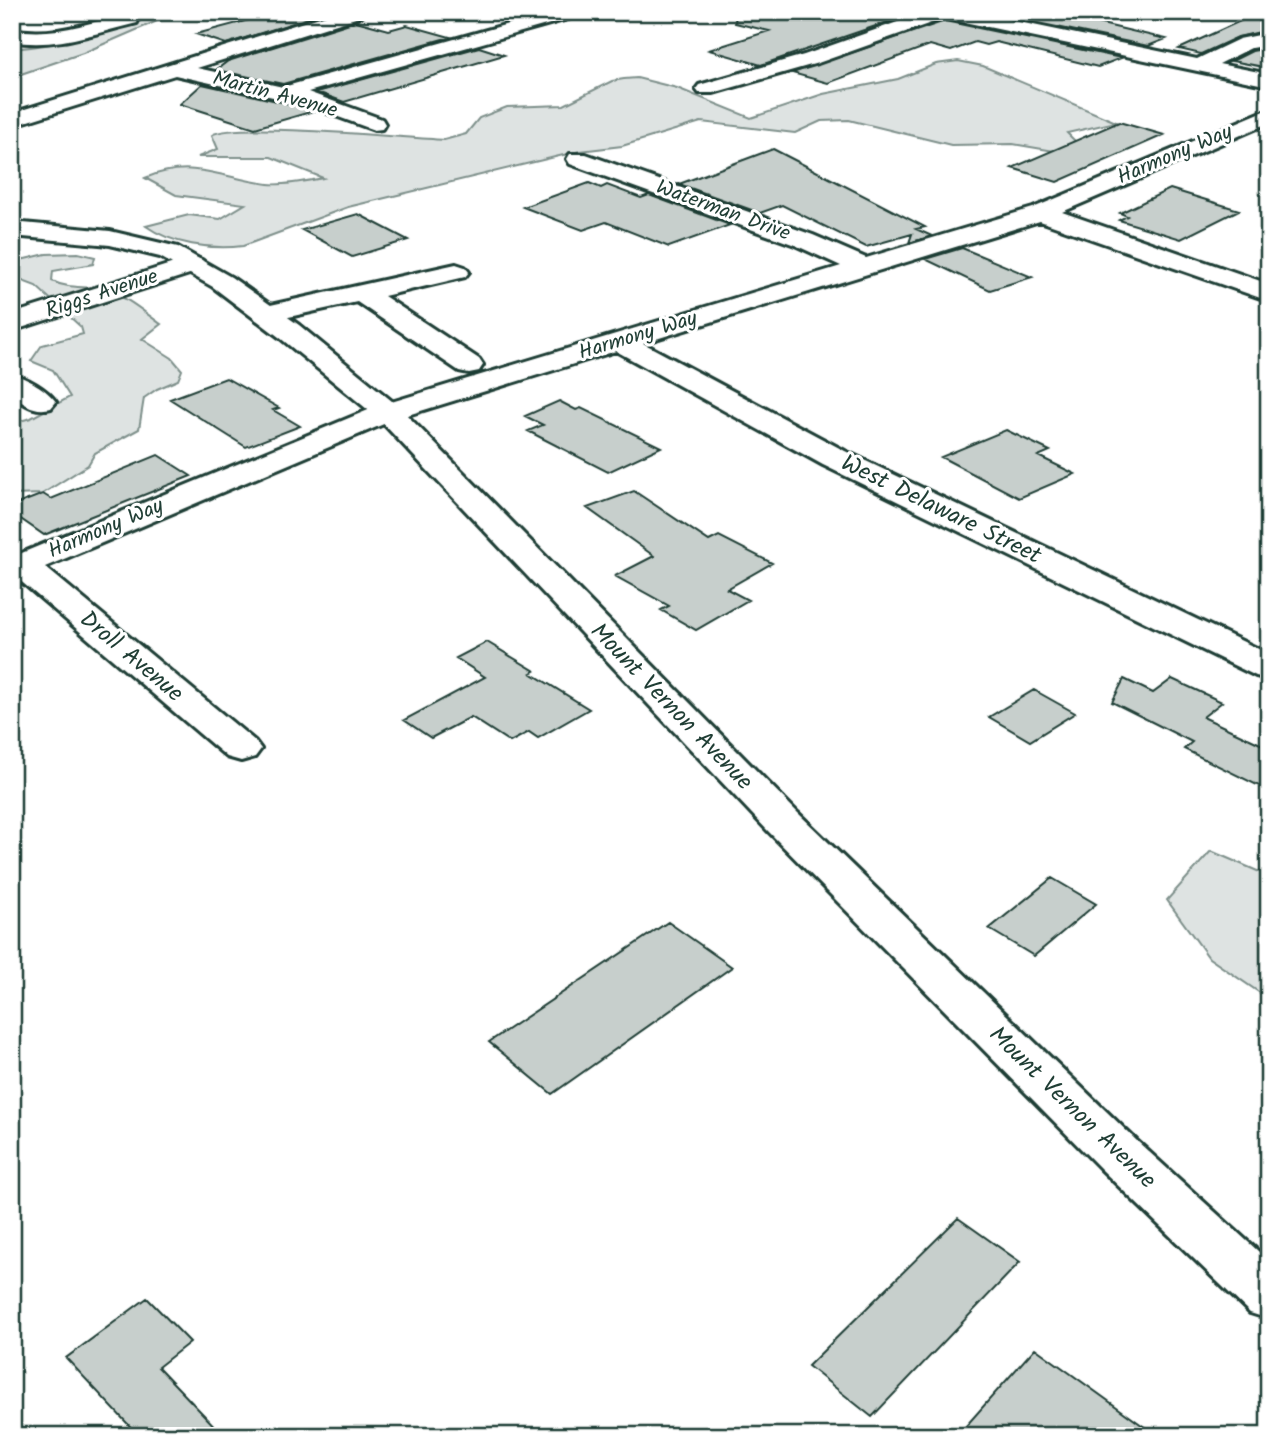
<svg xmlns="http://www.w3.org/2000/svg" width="1281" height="1448" viewBox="0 0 1281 1448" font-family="Kalam,sans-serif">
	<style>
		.green { fill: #dee3e2; stroke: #7e908b; stroke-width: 2 }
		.building { fill: #c7cfcc; stroke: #1f3d34; stroke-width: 2 }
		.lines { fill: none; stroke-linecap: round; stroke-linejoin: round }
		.minor-casing { stroke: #1f3d34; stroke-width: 6 }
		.major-casing { stroke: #1f3d34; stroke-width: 6 }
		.minor { fill: #fff; fill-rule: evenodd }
		.major { fill: #fff; fill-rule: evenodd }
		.labels { text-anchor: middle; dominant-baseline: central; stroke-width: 6; stroke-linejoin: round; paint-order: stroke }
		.far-street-label { font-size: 21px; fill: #1f3d34; stroke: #fff }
		.street-label { font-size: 24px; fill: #1f3d34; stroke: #fff }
	</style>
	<rect width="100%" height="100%" fill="#fff"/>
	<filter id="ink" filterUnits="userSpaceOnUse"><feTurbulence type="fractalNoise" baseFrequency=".0143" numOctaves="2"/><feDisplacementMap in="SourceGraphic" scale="14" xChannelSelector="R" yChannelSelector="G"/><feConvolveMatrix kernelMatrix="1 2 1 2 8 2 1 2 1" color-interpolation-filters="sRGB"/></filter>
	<g filter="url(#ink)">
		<!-- green -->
		<path class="green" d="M154,12h24l-95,41 -71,24v-28c48,-4 98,-18 142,-37z
			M958,61l25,5 133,56 -49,11 11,11 -24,7 -41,-7 -62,1 -102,-25 -28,1 -26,12 -94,-11 -79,24 -42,5 -232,56 -105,39c-32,4 -72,-2 -97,-20l43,-11 31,4 25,-15 -69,-9 -31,-17c47,-20 76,0 123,6 16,2 39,-3 55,-6l-52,-21h-73l20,-8 -6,-14c20,-14 195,3 232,5l22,-6 13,-16 28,-11 57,-2 48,-24 12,-2 13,-1 40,10 74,30 72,-24 75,-15 38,-15z
			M78,253l17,4 -2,7 -40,7 -1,10c18,9 36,4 55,10 19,5 38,22 54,33l-19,15 30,19 10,12 -4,10 -21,9 -13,9 -5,31 -44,24 -7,12 -46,29 -30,1v-72l19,-5 39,-21 -17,-27 -22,-9 11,-16 41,-11 -2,-7 -45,-41 -24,-9v-15l34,-8z
			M1211,851l58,25v123l-60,-41 -42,-58z"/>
		<!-- building -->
		<path class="building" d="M279,12h18l15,5 -86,27 -30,-10z
			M736,12h181l-156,53 -52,-15 60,-19 -34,-8z
			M985,12h65l116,27 -18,7z
			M1260,12h9v18l-31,7 -37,17 -22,-5z
			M356,21l33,9 18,-5 43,12 -167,47 -67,-14 12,-9z
			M945,21l176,37 -23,9 -102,-25 -10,3 -11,-3 -24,9 -21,-6 -102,38 -36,-10z
			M479,47l25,8 -160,47 -27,-10z
			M1269,48v20l-37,-7 20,-10z
			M202,84l97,22 15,5 -59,17 -75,-24z
			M1119,122l45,13 -107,47 -45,-14z
			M773,149l152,78 -9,2 16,7 -23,7 3,-9 -46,13 -84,-42 -22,8 -81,-29z
			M589,183l12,5 6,-3 34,13 8,-3 81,30 -61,22 -63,-25 -23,8 -60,-23z
			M1170,189l69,21 -58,29 -62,-19 8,-4 -7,-3z
			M358,214l50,26 -56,17 -50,-27z
			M962,248l70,29 -42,13 -65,-31z
			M226,378l53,30 -6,2 27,16 -54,21 -76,-48z
			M559,401l17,9 5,-2 80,39 -53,25 -80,-41 15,-6 -18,-9z
			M1006,430l44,21 -12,5 37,18 -56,24 -78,-41z
			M158,455l33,21 -147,59 -32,-22v-7l31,-12 8,5z
			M634,491l75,50 10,-5 53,27 -45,26 21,11 -52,30 -35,-20 8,-4 -54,-30 39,-20 -67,-48z
			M487,642l48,29 -4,2 58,36 -51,29 -9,-6 -19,10 -39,-25 -40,21 -27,-18 81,-43 -29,-19z
			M1124,679l29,14 19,-14 50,23 -19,15 66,31v43l-85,-42 8,-7 -80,-40z
			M1034,690l41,23 -45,28 -41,-24z
			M1052,878l44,26 -62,52 -45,-27z
			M668,922l64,45 -180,127 -63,-52z
			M958,1218l62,44 -148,155 -64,-51z
			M147,1298l43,44 -32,25 66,69h-85l-73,-78z
			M1035,1348l122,88h-200z"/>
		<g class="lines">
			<defs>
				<path id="minor" d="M123,12h18l-4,11c-42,10 -82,26 -125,18v-12c38,8 73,-5 110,-14z
					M336,12h29l-3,4 -165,52 86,19 268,-75h30l-3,4 -270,76 74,27 3,5 -3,5 -8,1 -74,-27 -125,-28 -163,51v-13z
					M926,12h45l226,47 42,-20 30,-6v12l-18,3 -32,16 50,10v12l-324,-68 -127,45 -105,30h-14l-3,-4 3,-4 105,-30z
					M1269,109v14l-207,89 207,72v17l-229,-80 -397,122 202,108 424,203v25l-13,-3 -433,-211 -207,-114 -218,67 -353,149 210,174 6,8 -6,8 -14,4 -14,-4 -210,-179 -5,1v-22l366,-151 463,-140 -46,-21 -225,-81 -3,-5 3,-5h16l227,81 53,23 167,-50z
					M193,257l9,3 4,5 -4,5 -190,61v-17z
					M456,264l9,3 4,5 -4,5 -81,19 95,63 4,6 -4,6 -10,2 -10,-2 -102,-69 -91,20 -9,-2 -4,-6 4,-6 9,-2z
					M12,374c15,4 35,15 44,28l-5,6c-16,4 -25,-3 -39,-12z"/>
				<path id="major" d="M12,222l98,9 68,16 53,30 68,48 99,81 400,407 339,328 132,120v58l-19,-6 -149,-144 -333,-338 -390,-413 -99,-81 -66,-50 -53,-30 -50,-12 -98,-9z"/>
			</defs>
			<!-- minor casing -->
			<use href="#minor" class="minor-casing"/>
			<!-- major casing -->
			<use href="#major" class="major-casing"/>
			<!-- minor -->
			<use href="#minor" class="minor"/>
			<!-- major -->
			<use href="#major" class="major"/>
		</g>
	</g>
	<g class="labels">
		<!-- far-street labels -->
		<g class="far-street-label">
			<text transform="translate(275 95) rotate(15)">Martin Avenue</text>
			<text transform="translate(1175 155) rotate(-23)">Harmony Way</text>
			<text transform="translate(723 211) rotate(20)">Waterman Drive</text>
			<text transform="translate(102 294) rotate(-18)">Riggs Avenue</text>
			<text transform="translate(638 336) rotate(-17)">Harmony Way</text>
			<text transform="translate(106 529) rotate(-23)">Harmony Way</text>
		</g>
		<!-- street labels -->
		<g class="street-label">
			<text transform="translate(941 510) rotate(26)">West Delaware Street</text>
			<text transform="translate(131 657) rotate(40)">Droll Avenue</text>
			<text transform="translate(671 707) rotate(46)">Mount Vernon Avenue</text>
			<text transform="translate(1072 1108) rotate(44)">Mount Vernon Avenue</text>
		</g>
	</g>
	<!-- margin -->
	<rect width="1281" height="1448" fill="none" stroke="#fff" stroke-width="42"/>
	<rect x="21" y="21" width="1239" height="1406" fill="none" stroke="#1f3d34" stroke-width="2.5" filter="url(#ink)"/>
</svg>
